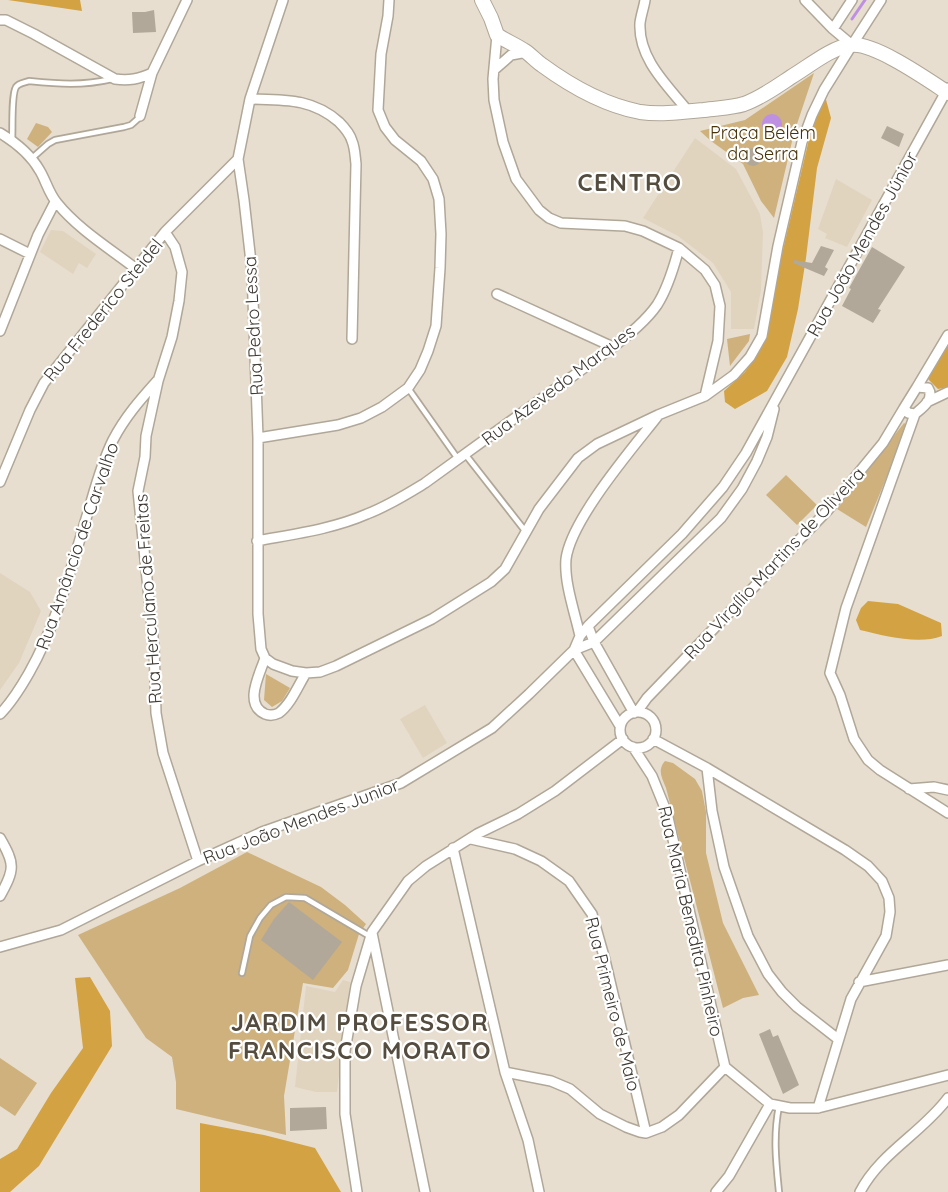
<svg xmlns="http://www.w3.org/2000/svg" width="948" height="1192" viewBox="0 0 948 1192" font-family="Quicksand,sans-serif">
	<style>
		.built { fill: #e1d4be }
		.green { fill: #ceb17d }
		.forest { fill: #d3a243 }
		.water { fill: #be90e2 }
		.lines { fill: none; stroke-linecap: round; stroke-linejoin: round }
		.stream { stroke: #be90e2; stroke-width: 3 }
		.building { fill: #b1a89a }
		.lane-casing { stroke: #b0a798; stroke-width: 8 }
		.street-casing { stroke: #b0a798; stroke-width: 12 }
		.secondary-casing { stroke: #b0a798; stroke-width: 16 }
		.lane { stroke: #fff; stroke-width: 4.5 }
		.street { stroke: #fff; stroke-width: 9 }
		.secondary { stroke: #fff; stroke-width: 14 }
		.labels { text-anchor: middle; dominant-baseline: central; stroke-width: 4.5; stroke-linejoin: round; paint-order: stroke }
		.park-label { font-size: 18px; fill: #473309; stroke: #fff }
		.street-label { font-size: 18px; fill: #3d3933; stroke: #fff }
		.district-label { font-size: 24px; font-weight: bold; letter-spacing: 1.5px; fill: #544c3f; stroke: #fff }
	</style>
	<rect width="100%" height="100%" fill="#e7decf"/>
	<!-- built -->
	<path class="built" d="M695,138l41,31 24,45 3,18 -2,58 -7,39h-23v-37l-18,-29 -35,-27 -35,-18z
		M836,179l36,21 -25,47 -22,-9 2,-4 -9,-5z
		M51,230l12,1 33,23 -9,14 -8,-5 -6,11 -33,-22z
		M0,573l30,19 11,19 -22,52 -19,27z
		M425,705l22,38 -24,15 -23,-39z
		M343,980l7,2 -13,110h-21l-21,-5 11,-101 29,6z"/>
	<!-- green -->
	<path class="green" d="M814,73l-20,60 -20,85 -13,-17 -18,-37 -32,-23 -11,-10 45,-11z
		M36,123l12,4 4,5 -14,15 -11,-8z
		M750,334l-1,7 -19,25 -3,-27z
		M904,423l3,2v3l-41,99 -29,-18z
		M786,475l31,30 -20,20 -31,-30z
		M266,674l24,14 -8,13 -10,6 -8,-7z
		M665,761l8,2 22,16 7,12 4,21v41l17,70 36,72 -16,3 -20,10 -57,-220c-4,-10 -9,-18 -1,-27z
		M247,852l74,35 24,18 21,19 -7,10 -11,36 -15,18 -30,-5 -19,113 2,39 -110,-26v-27l-4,-25 -26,-19 -68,-103 102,-47z
		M0,1058l37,25 -22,33 -15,-10z"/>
	<!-- forest -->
	<path class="forest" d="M8,0h72l2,11z
		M825,96l6,22 -14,50 -11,90 -8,51 -11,48 -20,34 -32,18 -10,-7 -1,-11 21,-19 14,-20 51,-217z
		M948,343v44l-10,2 -11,-11z
		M868,601l30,3 43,19 1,13c-23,9 -57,0 -82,-6l-4,-10 5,-12z
		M90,977l20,34 2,35 -73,120 -29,26h-10v-33l17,-10 34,-56 32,-45 -8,-70z
		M200,1123l64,12 51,13 26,44h-141z"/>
	<!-- water -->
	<path class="water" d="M762 124a10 10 0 1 1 20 0a10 10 0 1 1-20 0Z"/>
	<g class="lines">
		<!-- stream -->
		<path class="stream" d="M852,19l13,-19"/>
	</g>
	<!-- building -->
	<path class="building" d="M154,10l2,22 -23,1 -1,-21h13z
		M887,126l17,8 -5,13 -18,-9z
		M744 157a9 9 0 1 1 18 0a9 9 0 1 1-18 0Z
		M821,246l13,4 -9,17 3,2 -4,7 -31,-13 1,-3 18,3z
		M872,247l33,20 -27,42 3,1 -8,13 -31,-17 9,-17 -2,-1z
		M289,902l53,40 -29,38 -52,-40 13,-21z
		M770,1029l3,8 5,-2 21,50 -16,9 -24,-60z
		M326,1107l1,22 -37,2v-23z"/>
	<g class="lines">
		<defs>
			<path id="lane" d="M12,140c1,-10 -1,-45 4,-53 3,-4 8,-4 13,-6 30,3 53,5 83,-2
				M31,159l17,-15 7,-4 69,-13 7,-2 9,-8
				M408,388l50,71
				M465,454l61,78
				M242,973l8,-37 10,-18 11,-13 15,-8 19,1 66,39
				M779,1192c-3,-30 -6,-56 0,-86"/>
			<path id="street" d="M283,0l-33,99 -12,60 6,41 8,71 6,167v176l3,35 4,9 8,6 19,7 14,2 14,-1 16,-6 96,-47 59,-37 14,-13 34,-60 39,-51 19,-14 61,-29 47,-19 29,-21 16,-18 12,-21 16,-90 24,-104 10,-27 12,-25 28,-45 29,-45
				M645,0c-1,7 -4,15 -5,23 -2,36 28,63 48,88
				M805,0l28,29 19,16
				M0,20h6l28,14 81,45c14,2 24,0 37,-6
				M833,29l19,-29
				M497,35l-4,44 1,21 9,42 13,37 23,31 10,8 12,5 64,3 18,5 36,17 26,22 10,15 5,21 -2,35 -13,55
				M494,70l17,-15 16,-3
				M250,99c34,1 62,-1 89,23 5,5 11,12 13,19 3,7 3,15 4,23l-4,175
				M140,116l12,-43 35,-73
				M0,133c15,9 31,22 40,38 6,10 9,23 17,32 21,26 52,45 78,65
				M165,232l10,15 7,25 -3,29 -7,36 -14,44 -12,55 -1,21 -7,34 16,156 2,66 7,40 35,108
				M0,239l30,15
				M497,294l116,53
				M0,331l38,-96 17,-33
				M917,387l11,1c7,11 -5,19 -13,26l-7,-1 -4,-5z
				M917,387l31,-52
				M927,402l21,-10
				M915,414l-69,194 -16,65 10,22 14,44 14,21 12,10 68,43
				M258,438l80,-13 23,-7 21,-11 26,-19 12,-18 8,-19 8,-25 4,-58 1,-34 -2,-35 -6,-20 -12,-18 -26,-21 -10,-13 -7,-17 3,-56 7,-38 1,-16
				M0,482l30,-72 14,-27 121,-151 73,-73
				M257,541c37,-7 76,-12 110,-27 21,-8 40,-20 58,-31l188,-136c15,-12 33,-26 44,-42 11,-17 17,-38 22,-57
				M588,626l6,16 40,71
				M580,636c-5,-23 -16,-53 -14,-77 5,-39 65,-109 91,-142
				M574,650l20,-8 127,-124 21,-29 15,-28 10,-24 7,-28
				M574,650l46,76
				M265,658c-5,16 -22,46 0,56 5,2 10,1 14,-1 12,-9 19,-27 27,-40
				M637,712l10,-14 181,-188 55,-67 21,-35
				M620 730a18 18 0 1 1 36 0a18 18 0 1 1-36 0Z
				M0,714c12,-12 21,-27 29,-41 29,-51 43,-109 60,-164 7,-24 13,-47 24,-69 12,-23 27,-40 44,-59
				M653,739l54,29 138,82 23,16 14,15 7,17 1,14 -4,24 -35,63 -33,109
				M633,747l19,29 15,37 58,254
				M707,768l5,43 12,56 24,69 20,38 14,18 15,15 41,32
				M909,789l25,-2 14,3
				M0,838c15,26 15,31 0,58
				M471,839l44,10 26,12 28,20 23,33 13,46 41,173
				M453,848l52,224 23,68 11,52
				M372,933l53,259
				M0,947l61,-17 137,-69 64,-29 139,-49 91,-55 37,-34 45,-44 6,-14 8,-10 94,-92 41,-47 23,-34 31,-56 171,-309
				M859,982l89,-17
				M725,1067l45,37 20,4h28l130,-33
				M505,1072l46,9 19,8 30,25 26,13 14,5 6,1 16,-6 17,-12 46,-48
				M357,1192l-12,-78v-63l11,-65 16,-54 36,-51 18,-15 51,-32 41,-20 37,-23 68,-52
				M716,1192l13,-16 41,-72
				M860,1192c20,-39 62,-59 88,-94"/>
			<path id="secondary" d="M482,0l9,18 6,17c9,6 19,10 28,16 6,4 11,10 17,14 30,22 62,40 98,47 21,3 43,0 64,-2 13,-2 27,-2 40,-6 17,-6 32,-17 47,-27 17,-10 41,-30 60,-32 23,-3 77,35 97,48"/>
		</defs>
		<!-- lane casing -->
		<use href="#lane" class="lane-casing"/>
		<!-- street casing -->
		<use href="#street" class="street-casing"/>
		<!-- secondary casing -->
		<use href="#secondary" class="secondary-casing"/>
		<!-- lane -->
		<use href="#lane" class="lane"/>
		<!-- street -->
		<use href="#street" class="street"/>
		<!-- secondary -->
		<use href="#secondary" class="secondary"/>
	</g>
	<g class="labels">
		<!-- park labels -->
		<g class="park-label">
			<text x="763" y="132">Praça Belém<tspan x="763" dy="21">da Serra</tspan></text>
		</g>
		<!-- street labels -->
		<g class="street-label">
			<text transform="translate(862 244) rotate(-61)">Rua João Mendes Júnior</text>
			<text transform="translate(103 310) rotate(-51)">Rua Frederico Steidel</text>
			<text transform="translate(253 326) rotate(-93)">Rua Pedro Lessa</text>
			<text transform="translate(558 385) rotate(-37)">Rua Azevedo Marques</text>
			<text transform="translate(77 546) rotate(-71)">Rua Amâncio de Carvalho</text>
			<text transform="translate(774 563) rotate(-47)">Rua Virgílio Martins de Oliveira</text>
			<text transform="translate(148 599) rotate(-94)">Rua Herculano de Freitas</text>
			<text transform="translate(301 821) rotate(-21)">Rua João Mendes Junior</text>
			<text transform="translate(691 921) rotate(77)">Rua Maria Benedita Pinheiro</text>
			<text transform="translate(613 1004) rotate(76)">Rua Primeiro de Maio</text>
		</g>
		<!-- district labels -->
		<g class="district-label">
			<text x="630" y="182">CENTRO</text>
			<text x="360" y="1022">JARDIM PROFESSOR<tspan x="360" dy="28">FRANCISCO MORATO</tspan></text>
		</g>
	</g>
</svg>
